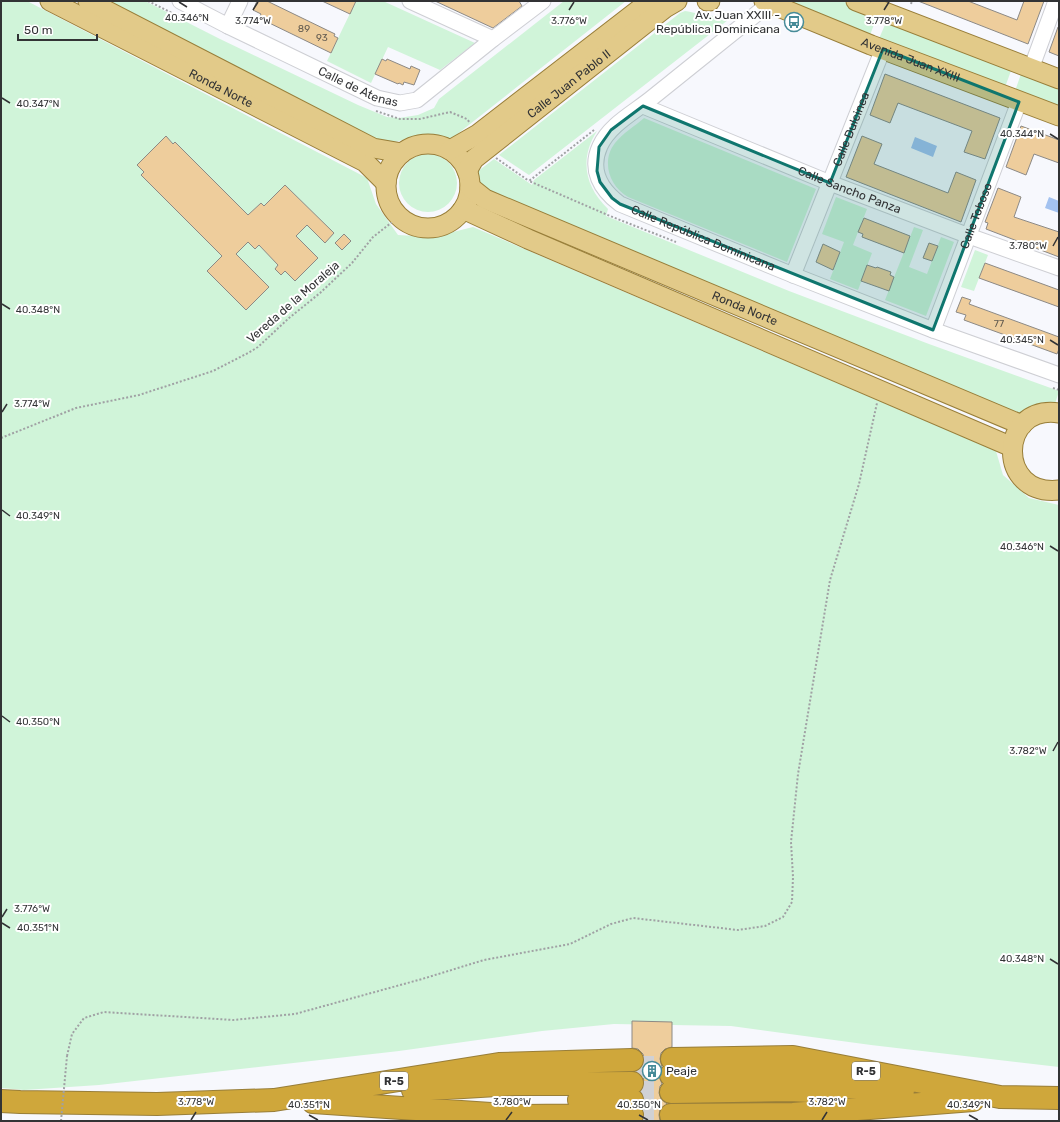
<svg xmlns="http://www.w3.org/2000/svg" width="1060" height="1122" viewBox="0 0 1060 1122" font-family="Rubik,sans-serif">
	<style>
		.green { fill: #d0f4d9 }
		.water { fill: #a3c2f0 }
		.building { fill: #eecd9c; stroke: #8c8985 }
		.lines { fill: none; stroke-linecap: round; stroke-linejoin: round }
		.highway-tunnel { stroke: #d0d1d5; stroke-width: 22; stroke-dasharray: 22 11; stroke-linecap: butt }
		.minor-casing { stroke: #cecfd4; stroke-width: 17 }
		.major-casing { stroke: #987e39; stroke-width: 21 }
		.highway-casing { stroke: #987e39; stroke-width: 24 }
		.path { stroke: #a0a1a4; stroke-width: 2; stroke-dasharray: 2 2; stroke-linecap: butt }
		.minor { stroke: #fff; stroke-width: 15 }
		.major { stroke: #e2ca89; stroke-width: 19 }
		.highway { stroke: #cfa73b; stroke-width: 22 }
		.path-bridge { stroke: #a0a1a4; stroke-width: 2; stroke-dasharray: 2 2; stroke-linecap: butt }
		.marked { fill: #0f766e; fill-opacity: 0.2; stroke: #0f766e; stroke-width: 3; stroke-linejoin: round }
		.ticks { fill: none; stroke: #323335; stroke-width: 1.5 }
		.labels { text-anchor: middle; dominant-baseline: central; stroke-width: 4; stroke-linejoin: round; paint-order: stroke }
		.number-label { font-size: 10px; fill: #615a4f }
		.shield { fill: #fff; stroke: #707072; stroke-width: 1 }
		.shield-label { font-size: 11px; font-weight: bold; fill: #323335 }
		.poi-label { font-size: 12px; fill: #323335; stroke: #fff; text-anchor: end }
		.street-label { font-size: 12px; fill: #323335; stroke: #fff }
		.ticks-label { font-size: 10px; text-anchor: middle; fill: #323335; stroke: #fff; stroke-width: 4; stroke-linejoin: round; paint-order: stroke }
	</style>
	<rect width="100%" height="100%" fill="#f7f8fd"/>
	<!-- green -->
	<path class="green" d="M1,1h26l340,177 9,26 22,31 35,2 40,-10 523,224 7,24 26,23 30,7v562l-188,-22 -140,-19 -117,-2 -72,7 -143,20 -300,34 -75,5 -23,-2z
		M106,1h39l75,38 138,66 29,12 12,1 19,-3 16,-7 5,-9 125,-98h62l-175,138 -19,-5h-8l-29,8 -16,-1z
		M356,1h27l92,42 -35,27 -52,-23 -17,36 -44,-22z
		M779,1h63l35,15 -8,22z
		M685,11c9,1 17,5 26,5 8,0 19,-5 26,-3l-208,162 -30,-20 181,-142z
		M887,20l125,48 -8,22 -126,-49z
		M1022,71l37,14v26l-45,-17z
		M644,118l172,71 -29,73 -159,-65c-19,-11 -27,-36 -13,-54 8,-10 20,-17 29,-25z
		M597,131c-18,28 -12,56 11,78l-2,7 183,75 140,53 130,47 -4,13c-15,0 -27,8 -41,11l-529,-224 -7,-8 -1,-11 17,-13 38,26 2,-5z
		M399 183a29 29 0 1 1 58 0a29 29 0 1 1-58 0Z
		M836,197l31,12 -14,36 19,8 -14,37 -28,-11 14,-37 -22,-8z
		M914,227l9,3 -14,37 18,7 14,-37 13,5 -28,74 -41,-16z
		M975,250l13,5 -14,36 -13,-4z"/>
	<!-- water -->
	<path class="water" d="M915,137l22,9 -4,11 -22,-9z
		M1049,197l10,4v12l-14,-5z"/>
	<!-- building -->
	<path class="building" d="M257,1h10l68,33 -1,2 4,2 -7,15 -72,-35 2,-4 -8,-4z
		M322,1h34l-6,13z
		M435,1h84l3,5 -29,22z
		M918,1h50l49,19 7,-19h20l-16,43z
		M1058,27h1v29l-10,-4z
		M382,59l4,2 1,-2 23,10 1,-3 9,4 -6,15 -10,-3 -1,3 -4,-2 -1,1 -23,-10z
		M885,74l115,44 -15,41 -21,-7 8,-21 -74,-28 -8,20 -20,-8z
		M1021,126l38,14v23l-25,-9 -8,21 -20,-8z
		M166,136l7,8 2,-2 73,73 13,-12 3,3 21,-21 49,48 -9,10 -18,-18 -11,11 22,22 -23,23 -10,-10 -4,4 -6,-6 3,-4 -19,-20 -4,4 -7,-7 -12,12 33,33 -23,23 -39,-39 15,-15 -81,-81 3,-3 -7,-7z
		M862,136l20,8 -8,20 74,29 8,-21 20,8 -15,42 -115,-45z
		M998,188l23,9 -7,20 45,15v25l-73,-28 2,-6 -3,-1z
		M864,218l46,18 -6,17 -42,-16 1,-3 -5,-2z
		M344,234l7,7 -9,9 -7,-7z
		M929,243l9,3 -6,15 -9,-3z
		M823,244l17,8 -7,18 -17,-8z
		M985,263l74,27v17l-80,-29z
		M867,265l9,3 1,-1 14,5 -1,3 4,2 -5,14 -28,-10z
		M962,297l9,3 -2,4 90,33v12l-2,5 -93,-34 2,-5 -10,-3z
		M632,1021l40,1v25l-7,2 -4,4 -1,6 2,8 -2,2 -1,7 3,8 -2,2 -1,7 2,6 6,5 -7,5 -1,6 1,6h-17l1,-7 -2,-7 2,-7 -1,-6 -2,-2 2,-3 1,-6 -1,-7 -7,-5 7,-5 1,-7 -1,-5 -5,-5 -6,-1z"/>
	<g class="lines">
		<!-- highway-tunnel -->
		<path class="highway-tunnel" d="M632,1067h40
			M632,1092h39
			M632,1115h39"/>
		<defs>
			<g id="minor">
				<path id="s1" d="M180,1l48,25 149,72 23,5 17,-3 76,-61 50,-38"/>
				<path d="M410,1l83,38"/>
				<path id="s2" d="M770,3c-39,31 -78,63 -117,94 -18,15 -43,27 -53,49 -11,24 1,44 20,58l173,71 140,55 126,45"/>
				<path d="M228,26l12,-25"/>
				<path d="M1031,69l25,-68"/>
				<path id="s3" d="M643,106l187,77 139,53 90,32"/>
				<path id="s4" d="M793,275l90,-226"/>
				<path id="s5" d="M933,330l86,-228"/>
			</g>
			<g id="major">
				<path id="s6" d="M50,1l315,161 21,21"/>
				<path d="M88,1l285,147 29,5"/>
				<path d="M707,1h3"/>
				<path id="s7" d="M764,1l107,44 188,71"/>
				<path d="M856,1l203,78"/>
				<circle cx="428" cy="186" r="42"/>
				<path d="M450,150l28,-16 172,-133"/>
				<path id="s8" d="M467,171l7,-12 191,-151 12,-7"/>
				<path id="s9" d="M470,187l15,12 537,226"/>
				<path d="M463,209l65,30 484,208"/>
				<path d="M1059,413c-61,-9 -63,84 0,77"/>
			</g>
			<path id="highway" d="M672,1059l121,-2 207,40 59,1
				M671,1075l114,-2 59,7
				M828,1085l75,5
				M413,1090l101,-6 118,-1
				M671,1092l118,-2 44,2
				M579,1100h53
				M1,1101l19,1 137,2 117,-4 225,-36 133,-4
				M313,1102l206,14 113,-1
				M671,1115l122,-1 180,-14"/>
		</defs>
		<!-- minor casing -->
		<use href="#minor" class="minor-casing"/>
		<!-- major casing -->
		<use href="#major" class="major-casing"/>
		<!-- highway casing -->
		<use href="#highway" class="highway-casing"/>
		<!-- path -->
		<path class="path" d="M148,1l36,18
			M911,4l1,-3
			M376,111l24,8h20l30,-7 17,7 3,4
			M594,130l-65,51 81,35 66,26
			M496,158l33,23
			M1053,388l6,2
			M1,438l75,-30 63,-13 74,-24 35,-18 10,-6 31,-29 31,-25 32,-30 21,-26 27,-21
			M67,1056l5,-22 12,-16 20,-6 129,8 62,-6 127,-35 62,-19 86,-16 41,-20 22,-6 105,12 27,-4 18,-9 9,-15 1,-25 -2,-35 7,-68 32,-194 29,-96 18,-81"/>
		<!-- minor -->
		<use href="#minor" class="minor"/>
		<!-- major -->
		<use href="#major" class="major"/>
		<!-- highway -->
		<use href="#highway" class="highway"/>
		<!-- path-bridge -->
		<path class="path-bridge" d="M61,1121l6,-65"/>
	</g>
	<!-- marked area -->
	<path class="marked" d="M883,49l136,53 -86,228 -313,-126 -8,-6 -12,-16 -3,-11 2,-24 12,-17 32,-24 187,77z"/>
	<!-- ticks -->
	<path class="ticks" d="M179,2l8,5M253,10l5,-8M569,10l5,-8M884,10l5,-8M2,98l8,5M1050,134l8,5M1053,246l5,-9M2,304l8,5M1050,340l8,5M2,412l5,-8M2,510l8,6M1050,546l8,5M2,716l8,6M1053,751l5,-9M2,917l5,-8M2,923l8,5M1050,959l8,5M309,1115l9,5M639,1115l9,5M969,1115l9,5M191,1120l5,-8M506,1120l6,-8M822,1120l5,-8"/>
	<!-- icons -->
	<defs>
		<symbol id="bus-ring" viewBox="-11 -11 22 22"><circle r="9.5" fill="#fff" stroke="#468b98" stroke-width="1.5"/><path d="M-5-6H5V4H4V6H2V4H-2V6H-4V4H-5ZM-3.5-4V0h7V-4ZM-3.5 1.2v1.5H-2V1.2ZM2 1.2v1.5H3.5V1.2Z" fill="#468b98"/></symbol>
		<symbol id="building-ring" viewBox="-11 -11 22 22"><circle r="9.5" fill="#fff" stroke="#468b98" stroke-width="1.5"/><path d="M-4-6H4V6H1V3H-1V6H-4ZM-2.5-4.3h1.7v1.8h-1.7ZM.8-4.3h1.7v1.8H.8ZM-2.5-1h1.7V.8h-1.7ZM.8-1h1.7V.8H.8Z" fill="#468b98"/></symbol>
	</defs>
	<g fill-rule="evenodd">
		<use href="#bus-ring" x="783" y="11" width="22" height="22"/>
		<use href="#building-ring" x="641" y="1060" width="22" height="22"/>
	</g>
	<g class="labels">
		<!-- number labels -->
		<g class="number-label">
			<text x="304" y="29">89</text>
			<text x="322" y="38">93</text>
			<text x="999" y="324">77</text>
		</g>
		<!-- shield labels -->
		<g class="shield">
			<rect x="852" y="1062" width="28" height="18" rx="3"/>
			<rect x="380" y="1072" width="28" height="18" rx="3"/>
		</g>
		<g class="shield-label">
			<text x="866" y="1071">R-5</text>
			<text x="394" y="1081">R-5</text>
		</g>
		<!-- poi labels -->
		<g class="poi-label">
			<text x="780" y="15">Av. Juan XXIII -<tspan x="780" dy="14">República Dominicana</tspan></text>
			<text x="666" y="1071" text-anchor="start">Peaje</text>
		</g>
		<!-- street labels -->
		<g class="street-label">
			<text stroke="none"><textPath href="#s7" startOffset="158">Avenida Juan XXIII</textPath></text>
			<text stroke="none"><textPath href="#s8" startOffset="135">Calle Juan Pablo II</textPath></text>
			<text stroke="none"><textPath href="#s1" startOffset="198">Calle de Atenas</textPath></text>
			<text stroke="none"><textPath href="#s6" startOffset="192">Ronda Norte</textPath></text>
			<text stroke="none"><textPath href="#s4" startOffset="157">Calle Dulcinea</textPath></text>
			<text stroke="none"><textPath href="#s3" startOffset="223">Calle Sancho Panza</textPath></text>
			<text stroke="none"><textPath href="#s5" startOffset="122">Calle Toboso</textPath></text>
			<text stroke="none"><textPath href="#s2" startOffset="380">Calle República Dominicana</textPath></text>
			<text transform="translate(293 302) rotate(-41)">Vereda de la Moraleja</text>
			<text stroke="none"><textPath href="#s9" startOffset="301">Ronda Norte</textPath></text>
		</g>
	</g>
	<g class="ticks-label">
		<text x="187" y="21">40.346°N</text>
		<text x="253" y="24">3.774°W</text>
		<text x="569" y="24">3.776°W</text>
		<text x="884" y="24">3.778°W</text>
		<text x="38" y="107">40.347°N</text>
		<text x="1022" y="137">40.344°N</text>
		<text x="1028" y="249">3.780°W</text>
		<text x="38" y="313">40.348°N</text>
		<text x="1022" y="343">40.345°N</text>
		<text x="32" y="407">3.774°W</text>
		<text x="38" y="519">40.349°N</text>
		<text x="1022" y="550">40.346°N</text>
		<text x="38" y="725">40.350°N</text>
		<text x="1028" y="754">3.782°W</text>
		<text x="32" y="912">3.776°W</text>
		<text x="38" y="931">40.351°N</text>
		<text x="1022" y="962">40.348°N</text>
		<text x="196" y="1105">3.778°W</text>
		<text x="512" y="1105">3.780°W</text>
		<text x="827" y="1105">3.782°W</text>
		<text x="309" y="1108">40.351°N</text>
		<text x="639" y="1108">40.350°N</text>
		<text x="969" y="1108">40.349°N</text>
	</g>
	<!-- border -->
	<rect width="1060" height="1122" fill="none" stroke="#323335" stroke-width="4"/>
	<!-- scale -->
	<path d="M18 34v6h79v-6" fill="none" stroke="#323335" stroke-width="2"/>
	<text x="24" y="34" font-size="12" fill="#323335" stroke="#ffffff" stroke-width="3" paint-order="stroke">50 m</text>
</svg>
